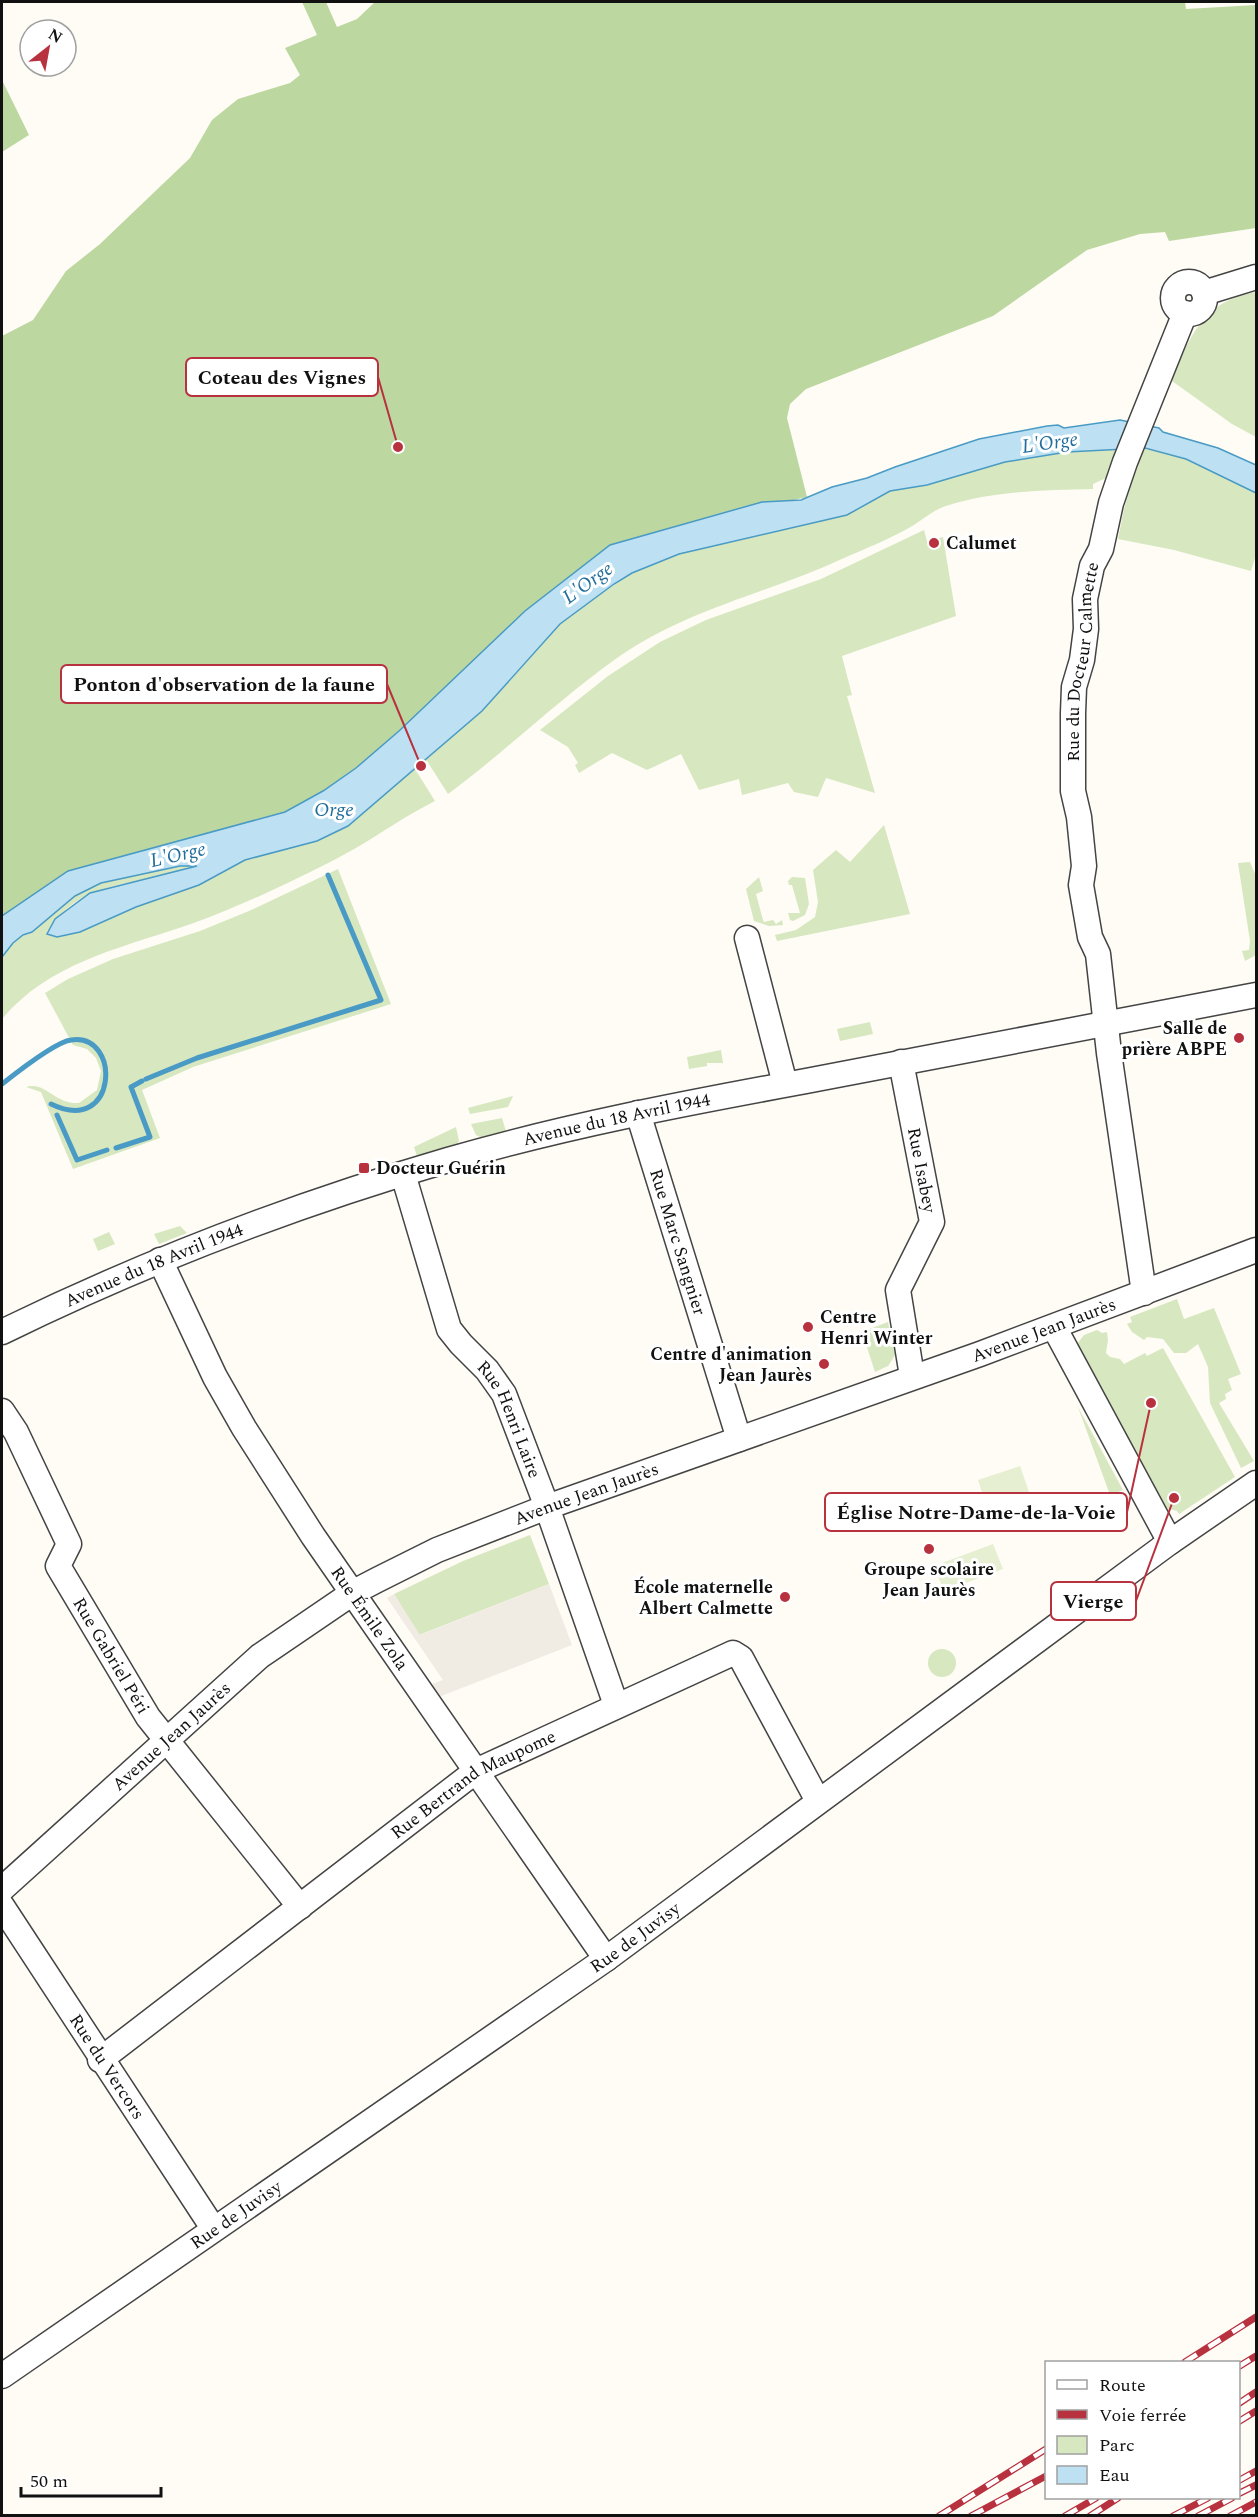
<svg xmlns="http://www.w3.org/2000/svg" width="1258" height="2517" viewBox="0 0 1258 2517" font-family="Spectral,serif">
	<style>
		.green { fill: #d7e7c0 }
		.forest { fill: #bcd7a0 }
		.pitch { fill: #e6efd1 }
		.plaza { fill: #f0ebe3 }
		.water { fill: #bde1f2; stroke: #499ac4; stroke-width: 1.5 }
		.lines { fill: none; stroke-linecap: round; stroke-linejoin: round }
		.stream { stroke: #499ac4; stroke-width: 5 }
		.minor-casing { stroke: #444; stroke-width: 27 }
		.minor { stroke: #fff; stroke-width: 24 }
		.rail-casing { stroke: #b8313f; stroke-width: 7 }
		.rail { stroke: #fff; stroke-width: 4.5; stroke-dasharray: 14; stroke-linecap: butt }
		.poi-dot { fill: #b8313f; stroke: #fff; stroke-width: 2 }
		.labels { text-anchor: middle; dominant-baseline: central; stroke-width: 6; stroke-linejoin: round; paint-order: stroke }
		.poi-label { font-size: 18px; font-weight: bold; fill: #111; stroke: #fff; text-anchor: start }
		.street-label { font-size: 18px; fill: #111; stroke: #fff }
		.water-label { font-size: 20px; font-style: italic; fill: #216d9b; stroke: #fff }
		.leader { fill: none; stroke: #b8313f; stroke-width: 2 }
		.callout-dot { fill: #b8313f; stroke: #fff; stroke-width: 2 }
		.callout { fill: #fff; stroke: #b8313f; stroke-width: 2 }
		.callout-label { font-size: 20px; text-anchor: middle; font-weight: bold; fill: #111 }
	</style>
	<rect width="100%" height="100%" fill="#fefcf5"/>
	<!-- green -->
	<path class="green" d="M1256,292v145l-24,-13 -60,-43c1,-9 6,-18 10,-26 17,-36 34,-56 74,-63z
		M1120,448l-14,30 -13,6v5c-48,1 -98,2 -144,16 -14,4 -23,12 -35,20 -22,13 -47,23 -70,33 -75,35 -158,51 -227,100 -59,42 -111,93 -169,136l-21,-33 -12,8 20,32c-28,14 -52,31 -79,47 -30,17 -62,32 -94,47 -26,11 -52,23 -80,32 -65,22 -134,37 -180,92v-62c7,-9 15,-21 27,-23 15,-12 30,-29 47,-39 32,-19 85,-28 123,-30 -55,24 -116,8 -152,68l33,-1 165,-72 72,-19 31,-15 134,-115 78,-87 30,-23 42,-28 47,-19 168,-39 43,-24 37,-6 78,-23 62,-10z
		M1142,448l44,11 70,34v62l-5,16 -77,-21 -56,-11 14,-69z
		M924,530l3,11 16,-4 13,79 -114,40 10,39 -5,1 28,97 -49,-15 -8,19 -24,-5 -6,-9 -46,12 -3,-16 -40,11 -18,-36 -34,16 -35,-17 -33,20 -4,-8 3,-2 -10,-16 -28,-17 68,-54 52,-34 46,-22 115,-41z
		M884,825l26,89 -133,27 -2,-6 21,-5 19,-13 3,-15 -5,-32 23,-20 14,12z
		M1250,862l6,14v79l-11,6 -3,-10 7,-1 1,-9 -12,-78z
		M338,869l53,135 -198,63 -51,23 18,48 -87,31 -32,-77 -15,-5c20,-6 29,18 53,16l18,-13 4,-19 -5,-13 -9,-9 -14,-4 -28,-52 23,-14 45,-20 87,-28 49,-20z
		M759,877l4,14 -7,3 7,26 1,2 9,-2 3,4 6,-4 1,5 -14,1 -15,-5 -8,-32z
		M792,877l13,1 4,26 -4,11 -12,6 -3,-1 -2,-7h12l-8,-28h-3l-1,-4z
		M870,1022l3,12 -33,7 -3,-12z
		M721,1050l2,13h-16v3l-18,3 -2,-12z
		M513,1096l-5,11 -38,7 -2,-6z
		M502,1118l5,17 -23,4 -8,-4 -5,-11z
		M456,1127l3,14 -4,6 -37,12 -4,-12z
		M180,1226l7,7 -28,11 -5,-10z
		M109,1232l6,12 -17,7 -5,-12z
		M1177,1299l7,20 30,-11 27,66 -13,5 4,11 -7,4 1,5 -7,4 35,58 -13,7 -31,-65 -2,-36 -10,-23 -12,9h-12l-11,-14 -16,-2 -3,3 -12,-8 -5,-8 5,-2 -2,-5z
		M888,1322l7,33 -7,11 -13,6 -13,-40z
		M1097,1330l5,3 5,-1 1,8 -2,13 4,4 10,2 4,5 21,-11 2,3 16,-8 72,129 -56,37 -2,-3 -11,-3 -89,-164 7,-9z
		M1078,1407l45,83 -13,5z
		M530,1535l19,49 -130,51 -25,-41 69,-33z
		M928 1663a14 14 0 1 1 28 0a14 14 0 1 1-28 0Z"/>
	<!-- forest -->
	<path class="forest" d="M302,2h24l11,25 20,-8 18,-17h810l1,7 70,-4v223l-87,13 -4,-9 -25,2 -53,16 -94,66 -187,73 -16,15 -3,14 20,79 -23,5h-22l-152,43 -211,186 -43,37 -33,23 -38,21 -42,13 -241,91v-580l31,-16 33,-49 34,-27 90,-86 22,-38 26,-21 52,-16 10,-8 -15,-27 32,-13z
		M2,80l27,55 -27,17z"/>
	<!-- pitch -->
	<path class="pitch" d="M1020,1466l9,26 -42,16 -9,-28z
		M993,1544l10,25 -59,22 -10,-25z"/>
	<!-- plaza -->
	<path class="plaza" d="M549,1584l23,61 -136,53 -9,-12 16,-6 -56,-82 7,-4 26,41z"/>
	<!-- water -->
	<path class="water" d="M1120,420l39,8 4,4 55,16 38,17v28l-70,-34 -41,-11 -78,4 -62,10 -78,23 -37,6 -43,24 -168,39 -47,19 -18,11 -54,40 -78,87 -134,115 -31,15 -72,19 -46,25 -63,22 -56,25 -23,5 -10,-3 8,-15 35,-26 107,-27h-17l-79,17 -26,13 -43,36 -9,3 -10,8 -11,14v-41l66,-45 217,-59 38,-21 33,-23 43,-37 126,-120 85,-66 152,-43 39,-2 31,-13 35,-9 28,-11 84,-28 68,-13 11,-1 6,3z"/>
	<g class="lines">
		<!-- stream -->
		<path class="stream" d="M146,1079l51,-21 184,-58 -53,-125
			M2,1084c14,-11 53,-42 69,-44 51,-8 47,97 -20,64
			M57,1115l20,45 30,-10
			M116,1148l34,-11 -19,-50 11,-6"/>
		<defs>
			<g id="minor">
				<circle cx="1189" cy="298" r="16"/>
				<path d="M1204,293l52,-16"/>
				<path d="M747,938l38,146"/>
				<path id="s1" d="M901,1062l31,160 -34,68 14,86"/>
				<path id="s2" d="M638,1113l101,326"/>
				<path id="s3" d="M403,1174l46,155 12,15 26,26 17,24 43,113 69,198"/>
				<path id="s4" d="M160,1260l55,117 29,51 69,108 293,423"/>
				<path id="s5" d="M1144,1293l-35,-240 -11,-99 -8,-17 -9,-52 3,-19 -5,-49 -6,-26v-78l1,-26 8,-27 4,-31 -1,-30 7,-33 9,-17 10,-46 14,-41 60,-149"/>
				<path d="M1054,1327l116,215"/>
				<path id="s6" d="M2,1332c143,-70 292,-127 446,-172 117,-34 238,-57 358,-79 150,-28 300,-57 450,-86"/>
				<path id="s7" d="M2,1411l14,21 53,112 -11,22 90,151 152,190"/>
				<path id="s8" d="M2,1889l258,-233 94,-64 23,-12 60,-30 110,-43 433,-153 276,-104"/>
				<path id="s9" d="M2,1906l211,322"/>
				<path id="s10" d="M100,2060l376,-289 257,-118 8,5 77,143"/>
				<path id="s11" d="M2,2376l604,-417 564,-417 86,-59"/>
			</g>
		</defs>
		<!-- minor casing -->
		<use href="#minor" class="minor-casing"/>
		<!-- minor -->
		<use href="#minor" class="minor"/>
		<defs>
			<path id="rail" d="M1185,2362l71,-45
				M1238,2367l18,-11
				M1238,2404l18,-12
				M1238,2422l18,-11
				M1238,2481l18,-10
				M1238,2494l18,-9
				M939,2516l107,-67
				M971,2516l75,-40
				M1065,2516l31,-18
				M1090,2516l28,-18
				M1173,2516l35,-18
				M1198,2516l34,-18
				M1230,2516l26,-14"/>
		</defs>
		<!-- rail casing -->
		<use href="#rail" class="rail-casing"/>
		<!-- rail -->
		<use href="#rail" class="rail"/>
	</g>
	<!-- markers -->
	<g class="poi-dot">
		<circle cx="934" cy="543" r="6"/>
		<circle cx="1239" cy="1038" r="6"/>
		<rect x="358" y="1162" width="12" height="12" rx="3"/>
		<circle cx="808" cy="1327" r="6"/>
		<circle cx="824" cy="1364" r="6"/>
		<circle cx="929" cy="1549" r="6"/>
		<circle cx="785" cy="1597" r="6"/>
	</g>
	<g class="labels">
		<!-- poi labels -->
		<g class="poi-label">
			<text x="946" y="543">Calumet</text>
			<text x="1227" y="1028" text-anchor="end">Salle de<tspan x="1227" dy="21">prière ABPE</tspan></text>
			<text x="376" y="1168">Docteur Guérin</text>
			<text x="820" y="1317">Centre<tspan x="820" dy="21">Henri Winter</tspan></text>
			<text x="812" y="1354" text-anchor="end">Centre d'animation<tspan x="812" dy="21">Jean Jaurès</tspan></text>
			<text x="929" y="1569" text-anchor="middle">Groupe scolaire<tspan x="929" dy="21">Jean Jaurès</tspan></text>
			<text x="773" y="1587" text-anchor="end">École maternelle<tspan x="773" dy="21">Albert Calmette</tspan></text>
		</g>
		<!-- street labels -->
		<g class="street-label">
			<text stroke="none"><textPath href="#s5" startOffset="639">Rue du Docteur Calmette</textPath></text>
			<text stroke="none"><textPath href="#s6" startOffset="652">Avenue du 18 Avril 1944</textPath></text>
			<text stroke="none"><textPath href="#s1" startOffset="110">Rue Isabey</textPath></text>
			<text stroke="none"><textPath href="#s2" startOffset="135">Rue Marc Sangnier</textPath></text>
			<text stroke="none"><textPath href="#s6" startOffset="166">Avenue du 18 Avril 1944</textPath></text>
			<text stroke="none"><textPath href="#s8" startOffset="1200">Avenue Jean Jaurès</textPath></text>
			<text stroke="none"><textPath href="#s3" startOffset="272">Rue Henri Laire</textPath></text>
			<text stroke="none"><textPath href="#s8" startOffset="714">Avenue Jean Jaurès</textPath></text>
			<text stroke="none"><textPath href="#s4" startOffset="416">Rue Émile Zola</textPath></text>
			<text stroke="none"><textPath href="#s7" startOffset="278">Rue Gabriel Péri</textPath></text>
			<text stroke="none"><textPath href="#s8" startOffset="228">Avenue Jean Jaurès</textPath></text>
			<text stroke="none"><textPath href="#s10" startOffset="465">Rue Bertrand Maupome</textPath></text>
			<text stroke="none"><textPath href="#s11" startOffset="770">Rue de Juvisy</textPath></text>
			<text stroke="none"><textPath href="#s9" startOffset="192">Rue du Vercors</textPath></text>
			<text stroke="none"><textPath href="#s11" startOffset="284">Rue de Juvisy</textPath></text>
		</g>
		<!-- water labels -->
		<g class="water-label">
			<text transform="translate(1050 443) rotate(-8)">L'Orge</text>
			<text transform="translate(588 583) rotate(-36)">L'Orge</text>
			<text x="334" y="810">Orge</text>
			<text transform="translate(178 855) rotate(-13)">L'Orge</text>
		</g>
	</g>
	<!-- callouts -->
	<path class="leader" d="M398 447L378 377M421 766L387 684M1151 1403L1127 1512M1174 1498L1136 1601"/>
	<g class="callout-dot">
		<circle cx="398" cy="447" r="6"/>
		<circle cx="421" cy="766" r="6"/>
		<circle cx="1151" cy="1403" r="6"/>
		<circle cx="1174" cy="1498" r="6"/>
	</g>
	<g class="callout">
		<rect x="186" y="358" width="192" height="38" rx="6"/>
		<rect x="61" y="665" width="326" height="38" rx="6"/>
		<rect x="825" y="1493" width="302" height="38" rx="6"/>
		<rect x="1051" y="1582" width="85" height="38" rx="6"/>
	</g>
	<g class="callout-label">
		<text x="282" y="384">Coteau des Vignes</text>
		<text x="224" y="691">Ponton d'observation de la faune</text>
		<text x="976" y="1519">Église Notre-Dame-de-la-Voie</text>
		<text x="1093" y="1608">Vierge</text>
	</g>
	<!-- border -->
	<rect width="1258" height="2517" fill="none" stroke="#111111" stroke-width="6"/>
	<!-- legend -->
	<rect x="1045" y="2361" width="195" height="138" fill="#ffffff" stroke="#a0a0a0" stroke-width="1.5"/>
	<rect x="1057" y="2380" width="30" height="9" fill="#ffffff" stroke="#a0a0a0" stroke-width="1.5"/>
	<text x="1099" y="2391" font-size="18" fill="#111111">Route</text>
	<rect x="1057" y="2410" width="30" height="9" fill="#b8313f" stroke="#a0a0a0" stroke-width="1.5"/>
	<text x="1099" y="2421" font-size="18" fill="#111111">Voie ferrée</text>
	<rect x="1057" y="2436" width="30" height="18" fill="#d7e7c0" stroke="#a0a0a0" stroke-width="1.5"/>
	<text x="1099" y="2451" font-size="18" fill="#111111">Parc</text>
	<rect x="1057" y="2466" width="30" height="18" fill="#bde1f2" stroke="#a0a0a0" stroke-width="1.5"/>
	<text x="1099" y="2481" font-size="18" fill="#111111">Eau</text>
	<!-- north arrow -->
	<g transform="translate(48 48) rotate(31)"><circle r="28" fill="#ffffff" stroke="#a0a0a0" stroke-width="1.5"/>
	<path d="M0-4.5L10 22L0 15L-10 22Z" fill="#b8313f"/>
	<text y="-9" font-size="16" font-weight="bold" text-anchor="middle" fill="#111111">N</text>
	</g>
	<!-- scale -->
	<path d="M21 2487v9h140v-9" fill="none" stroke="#111111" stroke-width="3"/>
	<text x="30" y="2487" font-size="18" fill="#111111" stroke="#ffffff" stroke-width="4.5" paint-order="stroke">50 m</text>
</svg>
